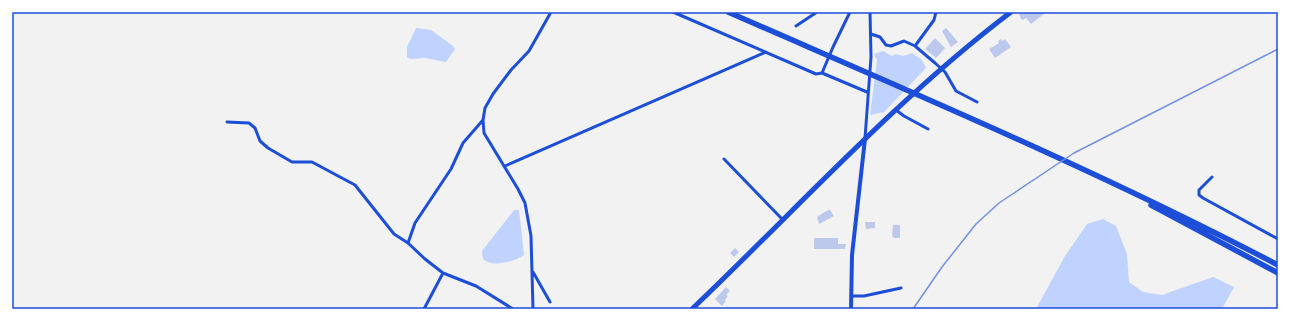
<svg xmlns="http://www.w3.org/2000/svg" width="1290" height="321" viewBox="0 0 1290 321" font-family="Roboto,sans-serif">
	<style>
		.water { fill: #bfd3fe }
		.building { fill: #bdc9ec }
		.lines { fill: none; stroke-linecap: round; stroke-linejoin: round }
		.minor { stroke: #1d4ed8; stroke-width: 3 }
		.tertiary { stroke: #1d4ed8; stroke-width: 4 }
		.trunk { stroke: #1d4ed8; stroke-width: 5 }
		.motorway { stroke: #1d4ed8; stroke-width: 5.5 }
		.rail { stroke: #7290e2; stroke-width: 1.5 }
		.neatline { fill: none; stroke: #1d4ed8; stroke-width: 1.5 }
	</style>
	<rect width="100%" height="100%" fill="#f2f2f2"/>
	<!-- water -->
	<path class="water" d="M416,28l15,2 22,16 2,3 -9,13 -21,-4 -15,1 -3,-2v-10z
		M883,51l9,5 4,-2 7,2 9,-3 10,7 4,8 -42,44 -14,3 7,-55 -3,-6z
		M514,210h5l5,45c-10,7 -33,13 -41,4l-1,-8z
		M1103,219l13,7 11,28 2,28 14,10 19,3 51,-18 21,10 -12,22h-186l29,-53 22,-32z"/>
	<!-- building -->
	<path class="building" d="M1022,12l2,2 3,-2 18,1 -14,11 -5,-6 -4,2 -3,-5z
		M946,28l12,14 -7,5 -9,-16z
		M935,38l10,10 -9,10 -11,-9z
		M1001,39l1,2 3,-2 6,8 -16,11 -6,-9 10,-6 -1,-2z
		M828,210h2l4,6 -15,8 -2,-7z
		M865,222h10v6l-9,1z
		M893,225h7v13h-6l-2,-2z
		M814,238h24v6h8l-1,5h-31z
		M735,248l4,4 -5,5 -4,-4z
		M726,287l4,4 -4,4 2,1 -3,4 1,1 -4,5 -7,-7z"/>
	<g class="lines">
		<!-- minor -->
		<path class="minor" d="M673,12l143,62 6,-1 45,19
			M796,26l21,-14
			M871,34l9,3 6,8 5,1 13,-5 11,5 20,17 10,9 11,19 21,11
			M915,46l19,-26 2,-8
			M822,73l11,-26 17,-35
			M896,110l8,6 24,13
			M227,122l22,1 6,5 5,13 8,7 24,14h20l43,23 39,49 14,9 17,16 18,14 33,13 37,23
			M865,138l6,-81 -1,-45
			M724,159l59,61
			M505,166l261,-114
			M1212,177l-13,13v5l4,3 75,41
			M408,243l7,-20 36,-54 12,-26 20,-23
			M533,272l17,30
			M852,296h12l37,-8
			M424,309l19,-36
			M533,309l-2,-73 -6,-33 -7,-14 -34,-56 -1,-13 2,-12 8,-14 18,-24 18,-19 22,-39"/>
		<!-- tertiary -->
		<path class="tertiary" d="M851,309l1,-54 13,-116"/>
		<!-- trunk -->
		<path class="trunk" d="M692,309c105,-100 203,-209 319,-297"/>
		<!-- motorway -->
		<path class="motorway" d="M728,12c185,81 371,159 550,253
			M1151,205l127,68"/>
		<!-- rail -->
		<path class="rail" d="M913,309l29,-42 34,-43 23,-21 75,-50 204,-104"/>
	</g>
	<!-- border -->
	<rect width="1290" height="321" fill="none" stroke="#ffffff" stroke-width="26"/>
	<rect x="13" y="13" width="1264" height="295" class="neatline"/>
</svg>
